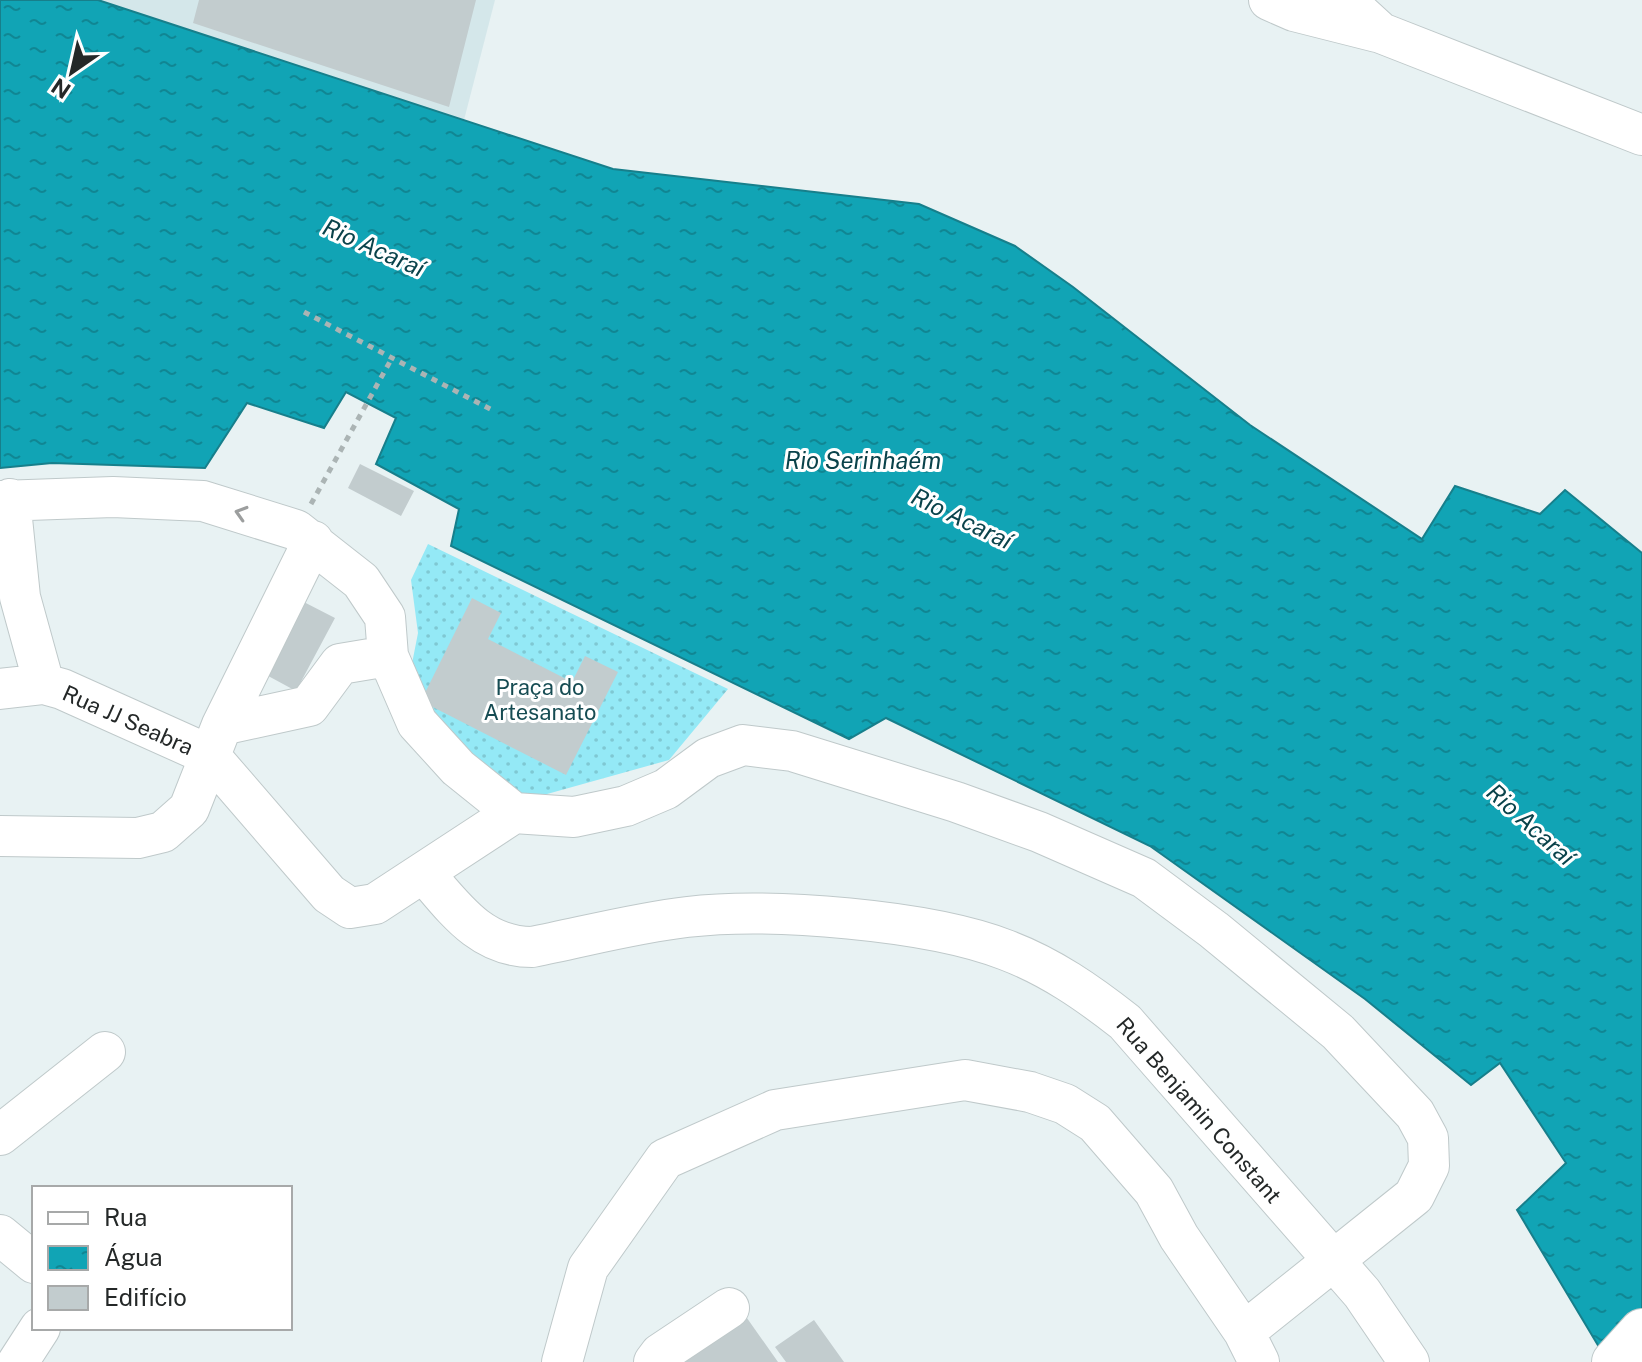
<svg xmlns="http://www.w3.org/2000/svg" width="1642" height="1362" viewBox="0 0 1642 1362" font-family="'Public Sans',sans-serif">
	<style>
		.built { fill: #d4e7ea }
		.grass { fill: url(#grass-dots) }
		.water { fill: url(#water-ripples); stroke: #177f8b; stroke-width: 2 }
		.building { fill: #c2ccce }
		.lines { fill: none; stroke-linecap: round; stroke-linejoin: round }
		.minor-casing { stroke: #bfc9ca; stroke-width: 42 }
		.major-casing { stroke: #bfc9ca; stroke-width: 46 }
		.path { stroke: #abb4b4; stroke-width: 5; stroke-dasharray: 6 6; stroke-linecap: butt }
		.minor { stroke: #fff; stroke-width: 40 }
		.major { stroke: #fff; stroke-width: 44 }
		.oneway { stroke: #9c9e9e }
		.labels { text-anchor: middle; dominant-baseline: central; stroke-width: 6; stroke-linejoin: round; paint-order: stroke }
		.park-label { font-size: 22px; fill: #164c53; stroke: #fff }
		.street-label { font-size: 22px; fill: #242828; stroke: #fff }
		.water-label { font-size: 24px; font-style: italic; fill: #0a434b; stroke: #fff }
	</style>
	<defs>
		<pattern id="grass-dots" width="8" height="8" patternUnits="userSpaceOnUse" patternTransform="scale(2)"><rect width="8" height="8" fill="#94e9f6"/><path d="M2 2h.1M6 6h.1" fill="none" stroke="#7fc8d3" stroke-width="1.8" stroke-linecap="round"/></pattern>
		<pattern id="water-ripples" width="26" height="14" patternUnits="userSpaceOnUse" patternTransform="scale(2)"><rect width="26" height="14" fill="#11a4b5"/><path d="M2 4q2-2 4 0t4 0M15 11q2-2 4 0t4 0" fill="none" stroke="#108693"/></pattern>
	</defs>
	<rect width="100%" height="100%" fill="#e8f2f3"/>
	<!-- built -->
	<path class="built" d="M98,0h397l-31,120z"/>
	<!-- grass -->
	<path class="grass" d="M428,544l300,145 -59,71 -147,41 -39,-27 -76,-85 11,-56 -7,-53z"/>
	<!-- water -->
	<path class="water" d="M0,0h98l515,169 306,35 96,42 58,41 177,138 172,114 33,-53 85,28 25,-24 77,63v809h-34l-91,-152 49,-47 -66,-100 -29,22 -106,-86 -215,-153 -264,-128 -37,21 -398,-193 8,-37 -83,-45 20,-46 -50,-26 -22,36 -77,-25 -42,65 -153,-5 -52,5z"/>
	<!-- building -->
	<path class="building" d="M199,0h277l-27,107 -256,-84z
		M360,464l54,27 -13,25 -53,-28z
		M472,598l29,15 -13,26 84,43 13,-26 33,16 -52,103 -145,-74z
		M298,599l37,19 -39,73 -37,-20z
		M742,1311l36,51h-109z
		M814,1320l30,42h-58l-11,-15z"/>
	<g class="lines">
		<defs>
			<path id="minor" d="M1269,0l25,11 83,21
				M1345,0l36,33 261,102
				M10,499l10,98 24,87
				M0,501l113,-4 90,4 93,29 65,51 24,36 3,39 29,67 41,45 56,45 60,4 52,-11 40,-17 42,-31 35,-13 49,6 164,51 83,30 105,46 70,52 124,102 77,82 13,24 1,28 -15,30 -170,136
				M0,689l44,-5 18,5 147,66 120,139 21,14 25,-4 139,-91
				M222,725l87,-19 31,-42 48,-8
				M0,836l138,2 25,-6 26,-23 33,-84 91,-184
				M424,873c31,36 57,74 108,74 51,-10 103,-24 155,-30 83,-10 242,3 319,33 45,17 82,43 119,72l237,271 47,69
				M0,1135l105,-83
				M0,1235l34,28
				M18,1362l22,-34
				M562,1362l26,-94 77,-109 110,-49 190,-30 65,12 35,12 30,19 59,68 25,46 65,95 15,30
				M654,1362l6,-8 69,-46"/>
			<path id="major" d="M1614,1362l28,-31"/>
		</defs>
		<!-- minor casing -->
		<use href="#minor" class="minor-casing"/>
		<!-- major casing -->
		<use href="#major" class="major-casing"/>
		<!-- path -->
		<path class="path" d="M304,312l188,98
			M311,504l81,-146"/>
		<!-- minor -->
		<use href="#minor" class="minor"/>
		<!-- major -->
		<use href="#major" class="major"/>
	</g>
	<!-- one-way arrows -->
	<defs><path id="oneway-chevron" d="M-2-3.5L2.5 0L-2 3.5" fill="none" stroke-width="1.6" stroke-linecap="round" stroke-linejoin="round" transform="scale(2)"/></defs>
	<use class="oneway" href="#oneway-chevron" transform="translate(241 513) rotate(-163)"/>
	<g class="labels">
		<!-- park labels -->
		<g class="park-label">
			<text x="540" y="687">Praça do<tspan x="540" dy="25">Artesanato</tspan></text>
		</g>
		<!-- street labels -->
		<g class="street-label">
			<text transform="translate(128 720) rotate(24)">Rua JJ Seabra</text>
			<text transform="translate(1199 1110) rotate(49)">Rua Benjamin Constant</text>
		</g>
		<!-- water labels -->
		<g class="water-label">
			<text transform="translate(374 247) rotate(24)">Rio Acaraí</text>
			<text x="863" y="460">Rio Serinhaém</text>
			<text transform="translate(962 518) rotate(26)">Rio Acaraí</text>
			<text transform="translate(1531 824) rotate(42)">Rio Acaraí</text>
		</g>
	</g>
	<!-- legend -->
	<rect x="32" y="1186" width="260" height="144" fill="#ffffff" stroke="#a7a9a9" stroke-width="2"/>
	<rect x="48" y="1212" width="40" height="12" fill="#ffffff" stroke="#a7a9a9" stroke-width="2"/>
	<text x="104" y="1226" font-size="24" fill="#242828">Rua</text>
	<rect x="48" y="1246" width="40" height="24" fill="url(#water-ripples)" stroke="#a7a9a9" stroke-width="2"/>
	<text x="104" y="1266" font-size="24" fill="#242828">Água</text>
	<rect x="48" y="1286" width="40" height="24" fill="#c2ccce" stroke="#a7a9a9" stroke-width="2"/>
	<text x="104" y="1306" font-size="24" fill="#242828">Edifício</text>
	<!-- north arrow -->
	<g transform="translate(72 72) rotate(214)" stroke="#ffffff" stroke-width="6" paint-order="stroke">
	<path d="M0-6L14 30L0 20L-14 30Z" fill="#242828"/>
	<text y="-12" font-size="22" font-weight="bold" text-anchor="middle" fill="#242828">N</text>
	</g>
</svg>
